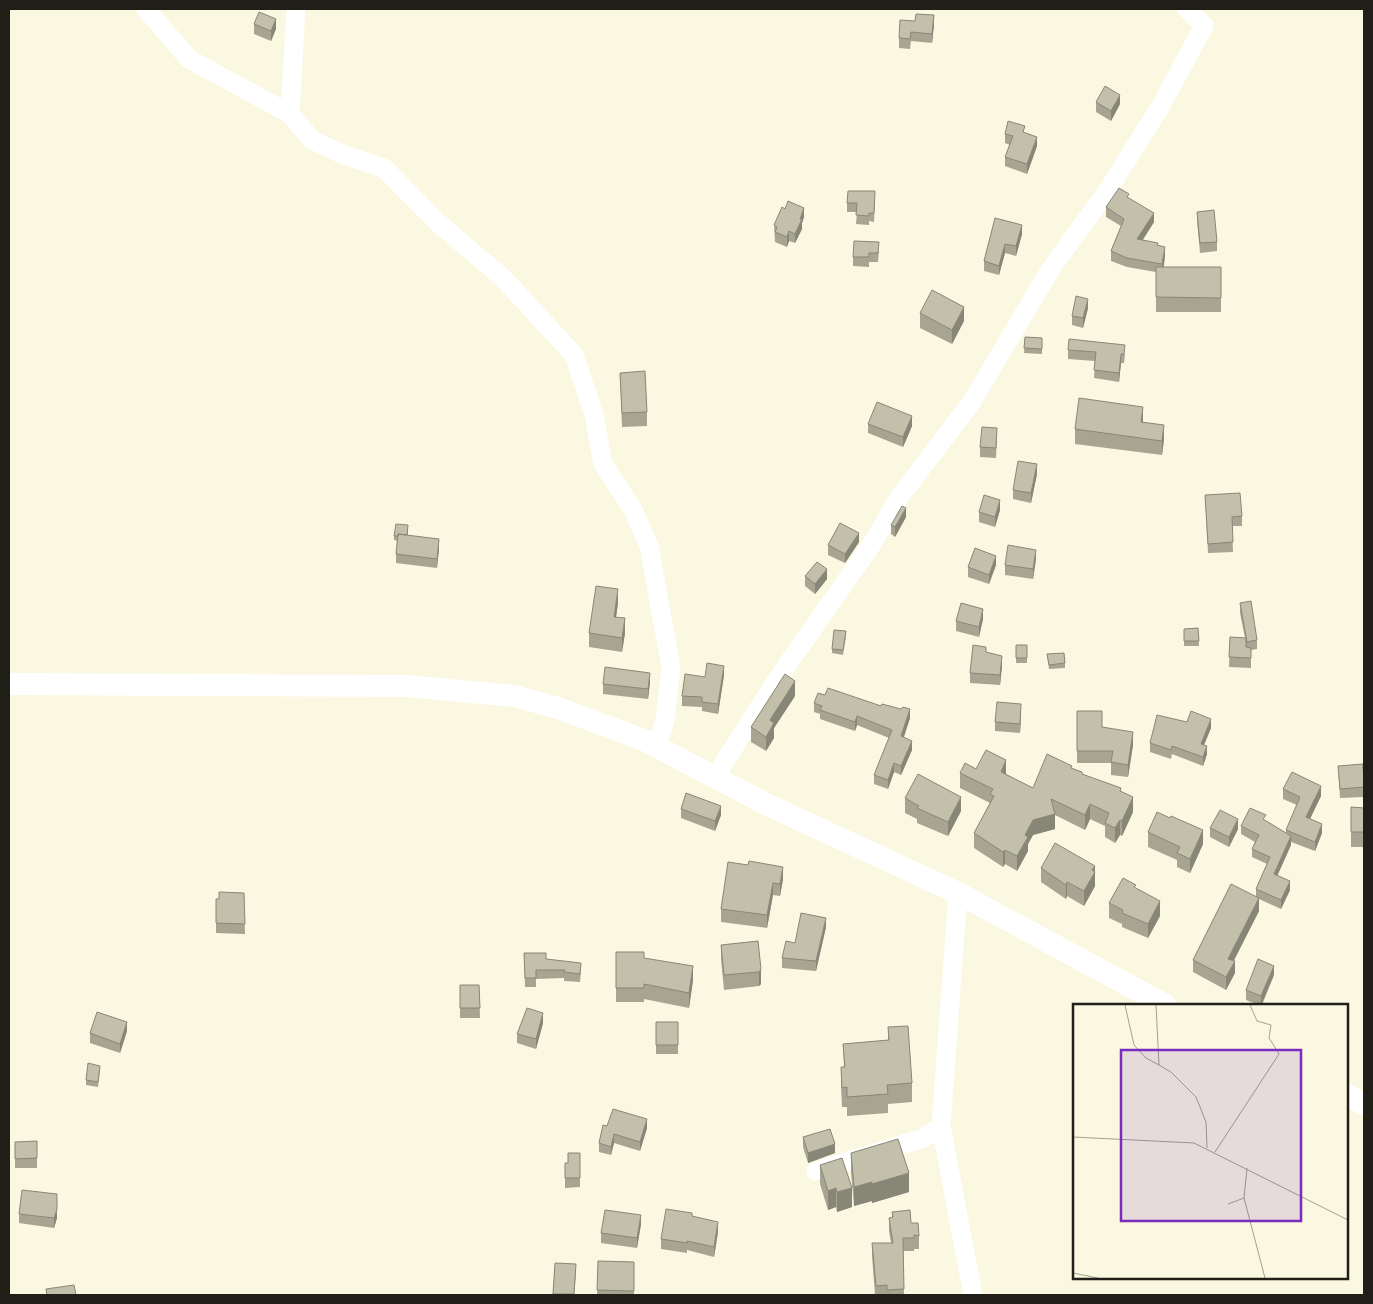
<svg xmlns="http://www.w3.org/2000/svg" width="1373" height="1304" viewBox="0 0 1373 1304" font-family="Lora,serif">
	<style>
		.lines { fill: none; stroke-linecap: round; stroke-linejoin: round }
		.minor { stroke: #fff; stroke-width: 19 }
		.major { stroke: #fff; stroke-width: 22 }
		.wall { fill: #a7a592 }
		.shaded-wall { fill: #888677 }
		.building { fill: #c2c0aa; stroke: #888677 }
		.inset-road { fill: none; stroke: #a3a190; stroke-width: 1 }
		.view { fill: #7b2cbf; fill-opacity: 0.15; stroke: #7b2cbf; stroke-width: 2.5 }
		.inset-edge { fill: none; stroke: #201f17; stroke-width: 2.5 }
	</style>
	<rect width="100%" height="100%" fill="#faf8e1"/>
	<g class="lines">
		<!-- minor -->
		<path class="minor" d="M146,9l43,50 101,55
			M296,9l-6,105 22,26 32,15 40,13 52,53 67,57 71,77 20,60 9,49 29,44 17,38 22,122 -6,52 -8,27
			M715,777l63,-99 94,-134 28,-48 71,-93 81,-136 54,-74 53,-84 45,-83 -17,-17
			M941,1126l32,169
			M816,1171l108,-33 17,-12 17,-233"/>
		<!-- major -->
		<path class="major" d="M9,684l398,2 107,10 44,12 86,32 124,65 190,88 207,112
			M1347,1095l17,9"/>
	</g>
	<!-- wall -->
	<path class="wall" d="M915,21l19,4 -2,18 -21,-2 -1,8 -11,-1v-10z
		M254,24l22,5 -5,12 -17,-7z
		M1096,102l24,2 -9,17 -15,-9z
		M1025,133l12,13 -10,28 -22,-8v-9l5,-12 -5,-2v-9z
		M1129,198l25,24 -11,18 15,5 7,11 -1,11h57v45h-65v-40l-29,-5 -16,-6v-10l10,-25 -15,-9v-10z
		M875,200l-1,22 -5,-1v4l-13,-1 1,-12h-10v-9z
		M1197,212l20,30v9l-17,2 -3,-32z
		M804,217l-2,6v6l-7,14 -6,-2 -2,6 -12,-5 -1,-17z
		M995,218l27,16 -6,22 -11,-3 -6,22 -15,-4v-10z
		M879,251l-1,11h-9v5l-16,-1v-9z
		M1088,308l-5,20 -11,-3v-9z
		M920,313l44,8 -12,23 -32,-16z
		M1025,337l17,1v16l-18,-1z
		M1068,350l57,4 -1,9h-3l-2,19 -25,-4 1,-17 -27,-2z
		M620,373l27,39v14l-25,1z
		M1143,422l21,17 -2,16 -87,-11v-15z
		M868,424l44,2 -9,21 -35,-14z
		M997,438l-1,20 -16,-1v-10z
		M1037,474l-6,29 -18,-4v-9z
		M1205,495l37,21v10h-10l1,26 -25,1z
		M1000,510l-5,17 -16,-5v-10z
		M906,517l-11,20 -4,-3v-9z
		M408,530v5l31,13 -2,20 -41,-5v-9l2,-13 -4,-1v-4z
		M859,542l-14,21 -17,-8v-10z
		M1036,559l-3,20 -28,-4v-10z
		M996,565l-7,19 -21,-7v-10z
		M805,576l22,3 -12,15 -10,-8z
		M618,603l-2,14 9,16 -3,19 -33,-5v-14z
		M1240,603l17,37v9l-6,1v18l-22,-1 1,-30 15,1 -5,-25z
		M983,619l-4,18 -23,-6v-10z
		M1198,628l1,18h-15v-17z
		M846,636l-3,19 -11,-2v-4z
		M1016,645h11v18h-11z
		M986,653l16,13 -2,19 -30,-2v-10z
		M1047,654l18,9v5l-16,1z
		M724,675l-6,39 -16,-3v-4l-20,-1v-10l23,-19z
		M650,682l-2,17 -45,-5v-10z
		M795,696l-21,32v10l-8,13 -15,-9v-15z
		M814,703l96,15 -6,19 8,13 -11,25 -7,-3 -6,17 -14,-5v-9l15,-37 -32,-13 -2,6 -35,-12v-5l-6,-2z
		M1077,711l25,16 31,18 -5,32 -17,-2v-12h-34z
		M1021,714l-1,19 -25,-2v-9z
		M1211,728l-7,17 3,9 -4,12 -31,-12 -1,5 -21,-7v-9z
		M1338,766l26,12v19l-24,1z
		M1072,768l10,6 39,17 12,21 -11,24 -2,-1 -5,8 -10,-6v-11l-15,-7 -5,11 -30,-15v14l-22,6 -5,9v7l-11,20 -12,-7 -2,3 -29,-19v-15l16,-30 -30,-15v-15l16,-4 30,5 27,14z
		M1283,789l38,7 -11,23 12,14 -7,18 -24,-9v3l-14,31 13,14 -9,19 -22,-10v12l-25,49 1,13 -9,17 -33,-18v-12l63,-63v-8l11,-25 -15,-7v-8l3,-7 -14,-8v-8l25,-5 20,12v-3l11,-25 -14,-6z
		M905,798l56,13 -13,25 -31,-13v-4l-12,-6z
		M1351,807l13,1v39h-13z
		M681,809l40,6 -6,16 -34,-13z
		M1210,828l28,1 -9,18 -19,-10z
		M1148,832l55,12 -13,29 -13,-6v-7l-29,-13z
		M728,862l55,17 -3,17 -7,-1 -6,33 -46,-6v-13z
		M1095,866v20l-11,20 -17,-10 -1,3 -25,-17v-14z
		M1136,888l24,28 -12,22 -26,-11v-3l-13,-6v-15z
		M244,893l1,41 -29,-1v-34z
		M826,927l-10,44 -34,-3v-10l13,-15z
		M758,941l3,43 -2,2 -35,4 -3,-31v-14z
		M616,952l77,28 -4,28 -45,-9v3h-28z
		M524,953l22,6 35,12 -1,11 -16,-1v-3l-28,1v8h-11z
		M1274,975l-12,30h-3l-13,-5v-10z
		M460,985h19l1,33h-20z
		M656,1022h22v32h-22z
		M543,1023l-7,26 -19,-6v-9z
		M888,1027l24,56v19l-24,2v9l-41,3v-9h-5l-1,-21v-19h3l-1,-23 45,-4z
		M127,1031l-7,22 -30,-10v-10z
		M1364,1048v15h-1v-9z
		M100,1070l-2,17 -12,-2v-5z
		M607,1126l40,2 -7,23 -26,-8 -3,12 -12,-3v-9z
		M803,1137l32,16 -27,10 -5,-16z
		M37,1141v27h-22v-26z
		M580,1153v34l-15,1v-25h3z
		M851,1153l58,39 -37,11v-2l-18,5 -3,-34z
		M820,1165l32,42 -15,5 -1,-5 -8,3 -8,-26z
		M892,1212l19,11 8,13v13h-5v2h-11l1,44h-29l-3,-39v-13h19l-2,-12v-13l3,-1z
		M19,1214l38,4 -3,10 -35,-5z
		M692,1216l26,16 -4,25 -27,-7v3l-26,-4v-10z
		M641,1224l-4,24 -36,-5v-10z
		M598,1261l36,1v33h-37z
		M555,1263l21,11 -2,21h-21z"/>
	<!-- shaded-wall -->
	<path class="shaded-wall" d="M934,15v10l-2,18v-9z
		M276,19v10l-5,12v-10z
		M1120,95v9l-9,17v-10z
		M1037,137v9l-10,28v-10z
		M804,208v9l-2,6v6l-7,14v-9l5,-15z
		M1154,213v9l-17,26v-9z
		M1022,225v9l-6,22v-10z
		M789,231v10l-2,6v-10z
		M1005,244v9l-6,22v-9z
		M1165,247v9l-3,18v-10z
		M1088,299v9l-5,20v-10z
		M964,307v14l-12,23v-14z
		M1121,354v9l-2,19v-9z
		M1143,407v14l-2,15v-14z
		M912,416v10l-9,21v-10z
		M1164,425v14l-2,16v-14z
		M1037,464v10l-6,29v-10z
		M1000,500v10l-5,17v-10z
		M906,508v9l-11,20v-10z
		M859,533v9l-14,21v-9z
		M439,539v9l-2,20v-9z
		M1036,550v9l-3,20v-10z
		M996,556v9l-7,19v-9z
		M827,569v10l-12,15v-10z
		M618,589v14l-4,28v-14z
		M983,609v10l-4,18v-10z
		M625,618v15l-3,19v-14z
		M1002,656v10l-2,19v-10z
		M724,666v9l-6,39v-10z
		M650,673v9l-2,17v-10z
		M795,681v15l-21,32v10l-8,13v-14l4,-17z
		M1021,704v10l-1,19v-9z
		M910,709v9l-9,27v-9z
		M857,716v9l-2,6v-9z
		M1211,719v9l-10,24v-8z
		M1133,732v13l-5,32v-12z
		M912,741v9l-11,25v-9z
		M1207,746v8l-4,12v-9z
		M1006,760v15l-5,-3z
		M894,763v9l-6,17v-9z
		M1321,786v10l-15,31v-10z
		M961,797v14l-13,25v-14z
		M1133,797v15l-11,24v-15z
		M1090,804v15l-5,11v-15z
		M721,806v9l-6,16v-10z
		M1055,814v15l-22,6 -5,9v7l-11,20v-15l8,-21 8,-15z
		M1238,819v10l-9,18v-10z
		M1120,820v15l-5,8v-15z
		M1322,824v9l-7,18v-9z
		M1203,830v14l-13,29v-14z
		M1291,836v9l-17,38v-9z
		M1005,850v14l-2,3v-15z
		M1095,866v20l-11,20v-15z
		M783,867v12l-3,17v-12z
		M1290,881v9l-9,19v-9z
		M1067,882v14l-1,3v-14z
		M773,883v12l-6,33v-13z
		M1259,898v13l-31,61v-13z
		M1160,901v15l-12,22v-14z
		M826,918v9l-10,44v-10z
		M1235,961v12l-9,17v-13z
		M693,966v14l-4,28v-15z
		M1274,966v9l-13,30v-9z
		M761,969v15l-2,2v-14z
		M543,1013v10l-7,26v-10z
		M127,1022v9l-7,22v-9z
		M647,1119v9l-7,23v-9z
		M614,1134v9l-3,12v-8z
		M835,1144v9l-27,10v-10z
		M909,1173v19l-37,11v-19z
		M872,1182v19l-18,5v-19z
		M836,1188v19l-8,3v-19z
		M852,1188v19l-15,5v-20z
		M57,1209v9l-3,10v-10z
		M641,1215v9l-4,24v-10z
		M718,1222v10l-4,25v-10z"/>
	<!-- building -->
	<path class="building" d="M259,12l17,7 -5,12 -17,-7z
		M916,14l18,1 -2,19 -21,-2 -1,7 -11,-1 1,-18 15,1z
		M1105,86l15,9 -9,16 -15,-9z
		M1008,121l17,5 -2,6 14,5 -10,27 -22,-7 8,-21 -8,-2z
		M1119,188l10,6 -2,3 27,16 -17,26 21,4 -1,2 8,2 -3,17 -35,-6 -16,-7 13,-32 -18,-12z
		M848,191h27l-1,22h-5v3l-13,-1 1,-12h-10z
		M788,201l16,7 -4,11h2l-7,15 -6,-3 -2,6 -12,-5 2,-5 -3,-2 8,-18 3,2z
		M1214,210l3,32 -17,1 -3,-31z
		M995,218l27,7 -6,21 -11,-2 -6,22 -15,-5z
		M854,241l25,1 -1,11h-9v4h-16z
		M1156,267h65v31l-65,-1z
		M932,290l32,17 -12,23 -32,-17z
		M1076,296l12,3 -5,19 -11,-2z
		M1025,337l17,1v11l-18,-1z
		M1069,339l56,6 -1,9h-3l-2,19 -25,-3 2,-18 -28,-2z
		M645,371l2,41 -25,1 -2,-40z
		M1079,398l64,9 -2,15 23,3 -2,16 -87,-12z
		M877,402l35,14 -9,21 -35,-13z
		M982,427l15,1 -1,20 -16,-1z
		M1018,461l19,3 -6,29 -18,-3z
		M1240,493l2,23 -10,1 1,25 -25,2 -3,-49z
		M984,495l16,5 -5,17 -16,-5z
		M902,506l4,2 -11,19 -4,-2z
		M840,523l19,10 -14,21 -17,-9z
		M396,524l12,1 -1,10 -9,-1v2h-4z
		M398,534l41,5 -2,20 -41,-5z
		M1008,545l28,5 -3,19 -28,-4z
		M975,548l21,8 -7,19 -21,-8z
		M817,562l10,7 -12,15 -10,-8z
		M596,586l22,3 -4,28 11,1 -3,20 -33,-5z
		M1251,601l6,39 -10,2 -7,-39z
		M961,603l22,6 -4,18 -23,-6z
		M1198,628l1,13h-15v-12z
		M834,630l12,1 -3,19 -11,-1z
		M1230,637l16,1v9l5,1v10l-22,-1z
		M973,645l13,2v5l16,4 -2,19 -30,-2z
		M1016,645h11v13h-11z
		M1064,653l1,10 -16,2 -2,-11z
		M707,663l17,3 -6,38 -16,-2v-5l-20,-1 3,-22 20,3z
		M605,667l45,6 -2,16 -45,-5z
		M785,674l10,7 -25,39 4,3 -8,14 -15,-10z
		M828,688l53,18 1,-2 19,5 2,-2 7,2 -9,27 11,5 -11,25 -7,-3 -6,17 -14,-5 18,-45 -35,-14 -2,6 -35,-12 2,-4 -8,-3 4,-10 7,2z
		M997,702l24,2 -1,20 -25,-2z
		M1077,711h25v16l31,5 -5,33 -17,-3 2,-11h-36z
		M1191,711l20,8 -10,25 6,2 -4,11 -31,-11 -1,4 -21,-7 7,-28 30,7z
		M986,750l20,10 -5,12 32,16 14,-34 25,12 -1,2 11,4v2l39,14 -1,3 13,6 -11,24 -2,-1 -5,8 -10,-5 4,-10 -19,-9 -5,11 -34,-16 4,15 -22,6 -8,15 3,2 -11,19 -12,-6 -2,2 -29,-19 20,-37 -4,-2 3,-5 -33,-16 5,-10 11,6z
		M1363,764l1,23 -24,2 -2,-23z
		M1292,772l29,14 -15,31 16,7 -7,18 -29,-12 14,-33 -17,-8z
		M918,774l43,23 -13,25 -31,-14 2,-2 -14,-8z
		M686,793l35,13 -6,15 -34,-12z
		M1351,807l13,1v24h-13z
		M1250,808l16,7 -3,4 28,17 -17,38 16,7 -9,19 -25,-11 14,-32 -18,-8 7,-14 -18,-9z
		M1220,810l18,9 -9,18 -19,-9z
		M1157,812l13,6 1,-2 32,14 -13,29 -13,-6 3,-6 -32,-15z
		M1055,843l40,23 -3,4 3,2 -11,19 -17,-9 -1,3 -25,-17z
		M749,861l34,6 -3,17 -7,-1 -6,32 -46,-6 7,-47 20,3z
		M1123,878l13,7 -2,2 26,14 -12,23 -26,-11 1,-3 -14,-7z
		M1231,884l28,14 -31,61 7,2 -9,16 -33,-17z
		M219,892l25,1 1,31 -29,-1v-24h3z
		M801,913l25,5 -10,43 -34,-3 4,-17 9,2z
		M758,941l3,28 -2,3 -35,3 -3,-30z
		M616,952h28v6l49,8 -4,27 -45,-9v4h-28z
		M524,953h22v6l35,4 -1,11 -16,-2 1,-2h-29v8h-11z
		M1258,959l16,7 -13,30 -15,-6z
		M460,985h19l1,23h-20z
		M527,1008l16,5 -7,26 -19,-5z
		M97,1012l30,10 -7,22 -30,-11z
		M656,1022h22v23h-22z
		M908,1026l4,57 -25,2 1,9 -41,3v-10l-5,1 -1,-21h4l-2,-23 46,-4 -1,-13z
		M88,1063l12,3 -2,16 -12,-2z
		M613,1109l34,10 -7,23 -26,-8 -3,13 -12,-4 4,-18 4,1z
		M830,1129l5,15 -27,9 -5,-16z
		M898,1139l11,34 -37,11v-2l-18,5 -3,-34z
		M37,1141v17l-22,1v-17z
		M568,1153h12v25h-15v-15h3z
		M842,1158l10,30 -15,4 -1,-4 -8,3 -8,-26z
		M22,1190l35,4v15l-3,9 -35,-4z
		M666,1209l26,4v3l26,6 -4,25 -27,-6v2l-26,-4z
		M605,1210l36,5 -4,23 -36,-5z
		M910,1210l1,13h7l1,13 -5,-1v3h-11l1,51 -17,1v-5l-11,1 -4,-43h21l-4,-25 4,-1 -1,-5z
		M598,1261l36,1v29l-37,-1z
		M555,1263l21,1 -2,30h-21z
		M74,1285l2,10h-29l-1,-6z"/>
	<!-- overview -->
	<g transform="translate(1073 1004)">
		<rect width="275" height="275" fill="#faf8e1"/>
		<path class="inset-road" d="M52,1l9,40 12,13 13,7M83,1l3,60 12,7 25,25 10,25 1,26M0,133l121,6 154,77M142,148l64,-98 -10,-16 2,-13 -14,-4 -7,-16M171,194l21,80M155,200l16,-6 3,-30M0,269l25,5"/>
		<path class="view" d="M48,46h180v171h-180z"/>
		<rect width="275" height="275" class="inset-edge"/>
	</g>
	<!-- border -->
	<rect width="1373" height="1304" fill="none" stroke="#201f17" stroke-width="20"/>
</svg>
